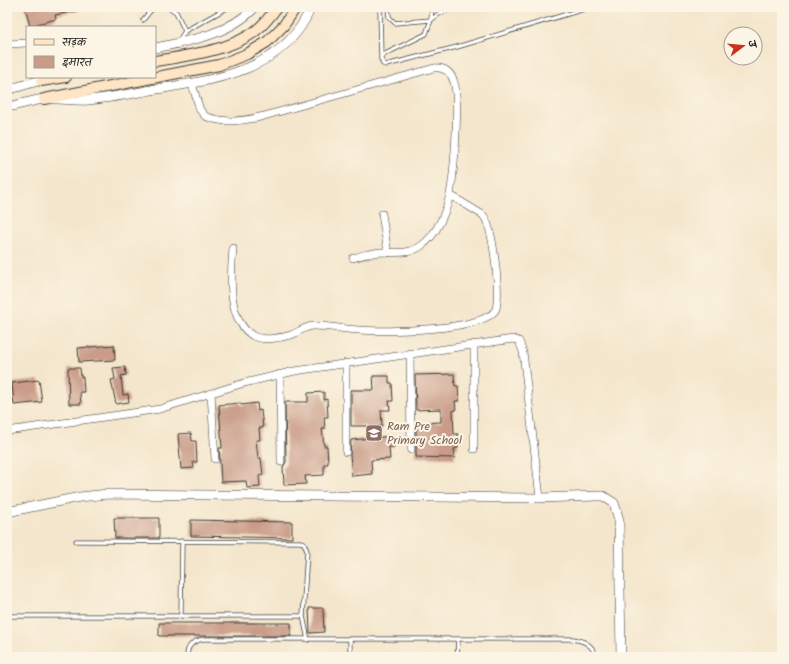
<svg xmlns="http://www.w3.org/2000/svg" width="789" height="664" viewBox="0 0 789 664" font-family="Kalam,'Playpen Sans Deva',sans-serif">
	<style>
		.building { fill: #c99b88 }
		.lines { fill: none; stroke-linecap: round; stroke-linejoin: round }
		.service-casing { stroke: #3c3a36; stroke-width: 5 }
		.minor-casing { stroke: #3c3a36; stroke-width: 8 }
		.tertiary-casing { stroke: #3c3a36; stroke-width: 10 }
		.secondary-casing { stroke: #3c3a36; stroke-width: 12 }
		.service { stroke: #fff; stroke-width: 3.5 }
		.minor { stroke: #fff; stroke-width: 7 }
		.tertiary { stroke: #fff; stroke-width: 9 }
		.secondary { stroke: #fde5c5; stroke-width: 10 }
		.labels { text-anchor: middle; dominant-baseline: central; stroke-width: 4; stroke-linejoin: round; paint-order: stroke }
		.education-label { font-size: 12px; fill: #785e54; stroke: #fcf5e5; text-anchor: start }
	</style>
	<rect width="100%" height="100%" fill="#fcf5e5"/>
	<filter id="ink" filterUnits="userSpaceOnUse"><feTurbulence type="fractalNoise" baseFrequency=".025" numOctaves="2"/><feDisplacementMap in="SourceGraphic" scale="8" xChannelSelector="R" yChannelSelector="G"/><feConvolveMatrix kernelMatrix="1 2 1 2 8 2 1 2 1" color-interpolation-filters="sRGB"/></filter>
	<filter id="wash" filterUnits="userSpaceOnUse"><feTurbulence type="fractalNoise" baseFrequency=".012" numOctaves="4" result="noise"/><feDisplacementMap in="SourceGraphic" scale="16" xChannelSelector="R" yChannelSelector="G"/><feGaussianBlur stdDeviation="0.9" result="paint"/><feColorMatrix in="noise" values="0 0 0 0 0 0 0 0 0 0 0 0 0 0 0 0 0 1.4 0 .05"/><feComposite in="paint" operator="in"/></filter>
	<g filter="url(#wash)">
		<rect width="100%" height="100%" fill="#f4e6cc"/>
		<g id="blocks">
			<!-- building -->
			<path class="building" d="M25,7h51l1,4 -22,4 1,4 -26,7z
				M114,345l1,15 -36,2 -1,-14z
				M125,367l1,8 -5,1 2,19 5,-1 1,8 -13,2 -5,-24 4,-1 -2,-11z
				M68,368h12l1,9h2l1,15h-4l1,12h-12z
				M454,374l1,12h3l1,15h-4l1,9 -3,1 1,23h4v14l-4,1 1,9 -39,-1v-34l25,-1v-13l-25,1 -1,-35z
				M373,376h16v7h3l1,18h-4l1,9h-9l1,16h-31v-36h23z
				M39,380l3,22 -28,3 -2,-22z
				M324,392v8l3,-1 1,18h-4l1,12h-3l2,17h3l1,18h-4v11l-19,1 1,8 -22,1 -1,-18 3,-5 -1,-60h23v-9z
				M241,403v2l16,-2 1,8 3,-1 2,18h-4l1,12h-4l2,18h3l2,17 -4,1 1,11 -13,1 -1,-7 -25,1 -2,-34h3l-3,-43z
				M191,433l1,8h4l1,21h-4l1,6 -13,1 -3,-35z
				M393,436l1,11h-5l1,12 -19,1 1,14 -20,2 -2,-21 1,-15z
				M114,518h45v20h-44z
				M191,520l101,2v16l-101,-2z
				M309,608h14l1,24 -14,1z
				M159,623h132v13h-132z"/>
		</g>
	</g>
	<g filter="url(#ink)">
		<use href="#blocks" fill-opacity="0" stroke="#3c3a36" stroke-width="1"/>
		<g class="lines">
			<defs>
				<path id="service" d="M168,7l8,5 9,19
					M380,7l1,52 2,5 3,1 71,-18 134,-40
					M388,7l1,10 6,6 36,-3 9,-7 11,-4 62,-2
					M143,20l8,-10 7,-3
					M178,42l7,-11 42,-23
					M381,56l45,-22 5,-14 1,-13
					M76,541l224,1 4,1 3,8 -4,65
					M181,615l1,-74
					M7,616h296l5,24
					M350,640v17
					M187,657c0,-12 6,-16 17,-18h369c12,2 20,6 23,18
					M457,657l1,-17"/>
				<path id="minor" d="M7,44l20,-1
					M192,84l8,26 5,6c19,8 39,5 59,0l170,-48c10,-1 17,4 20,14 6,17 0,93 -4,112 -4,18 -13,41 -29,52 -13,9 -26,6 -41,6 -9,1 -18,3 -27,6
					M382,214l6,39
					M233,248c-2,27 -7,71 20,88 10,5 28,2 38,-1 8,-3 14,-9 23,-9 15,0 30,3 45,4 23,2 128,1 137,-21 4,-17 -2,-81 -13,-94l-33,-20
					M474,344v105
					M410,353l1,97
					M346,363v89
					M280,374l1,88
					M211,393l4,66
					M7,431l153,-22 84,-26 51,-12 218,-32 6,2 4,11 17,146"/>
				<path id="tertiary" d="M155,48c35,-7 75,-14 100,-41
					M7,90l41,-12
					M7,107c13,-2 26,-7 38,-8 15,-1 29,2 43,1 23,-2 46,-7 69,-11 59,-9 129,-19 154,-82
					M7,512l73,-15 28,-3 432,4 57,-2h6l11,7 5,17 2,137"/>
				<path id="secondary" d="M155,61c31,-5 80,-11 104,-33 7,-6 13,-14 18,-21
					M41,81l25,-4
					M44,99l175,-34 28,-11 20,-12 17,-17 12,-18"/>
			</defs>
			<!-- service casing -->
			<use href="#service" class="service-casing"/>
			<!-- minor casing -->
			<use href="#minor" class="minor-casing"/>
			<!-- tertiary casing -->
			<use href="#tertiary" class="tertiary-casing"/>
			<!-- secondary casing -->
			<use href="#secondary" class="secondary-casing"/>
			<!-- service -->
			<use href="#service" class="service"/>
			<!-- minor -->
			<use href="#minor" class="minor"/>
			<!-- tertiary -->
			<use href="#tertiary" class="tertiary"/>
			<!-- secondary -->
			<use href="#secondary" class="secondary"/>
		</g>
	</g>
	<!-- icons -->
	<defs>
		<symbol id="school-square" viewBox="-11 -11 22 22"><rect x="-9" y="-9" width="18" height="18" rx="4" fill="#8d6e63" stroke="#fcf5e5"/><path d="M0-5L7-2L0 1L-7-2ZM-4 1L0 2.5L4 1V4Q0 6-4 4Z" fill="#fff"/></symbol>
	</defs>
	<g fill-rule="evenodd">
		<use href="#school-square" x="364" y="423" width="20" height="20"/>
	</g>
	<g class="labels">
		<!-- education labels -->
		<g class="education-label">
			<text x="387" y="426">Ram Pre<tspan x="387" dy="14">Primary School</tspan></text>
		</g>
	</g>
	<!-- margin -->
	<rect width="789" height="664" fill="none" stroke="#fcf5e5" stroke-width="24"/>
	<!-- legend -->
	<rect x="26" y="26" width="130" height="52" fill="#fcf5e5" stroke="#a29e95"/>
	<rect x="34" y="39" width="20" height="6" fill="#fde5c5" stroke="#a29e95"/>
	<text x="62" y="46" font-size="12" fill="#1c1c1c">सड़क</text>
	<rect x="34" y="56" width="20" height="12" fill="#c99b88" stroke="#a29e95"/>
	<text x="62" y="66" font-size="12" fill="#1c1c1c">इमारत</text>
	<!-- north arrow -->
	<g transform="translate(743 46) rotate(74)"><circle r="19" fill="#fcf5e5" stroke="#a29e95"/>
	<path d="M0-3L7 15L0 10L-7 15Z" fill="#c8321e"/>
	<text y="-6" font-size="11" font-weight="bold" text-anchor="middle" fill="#1c1c1c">उ</text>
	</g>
</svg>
